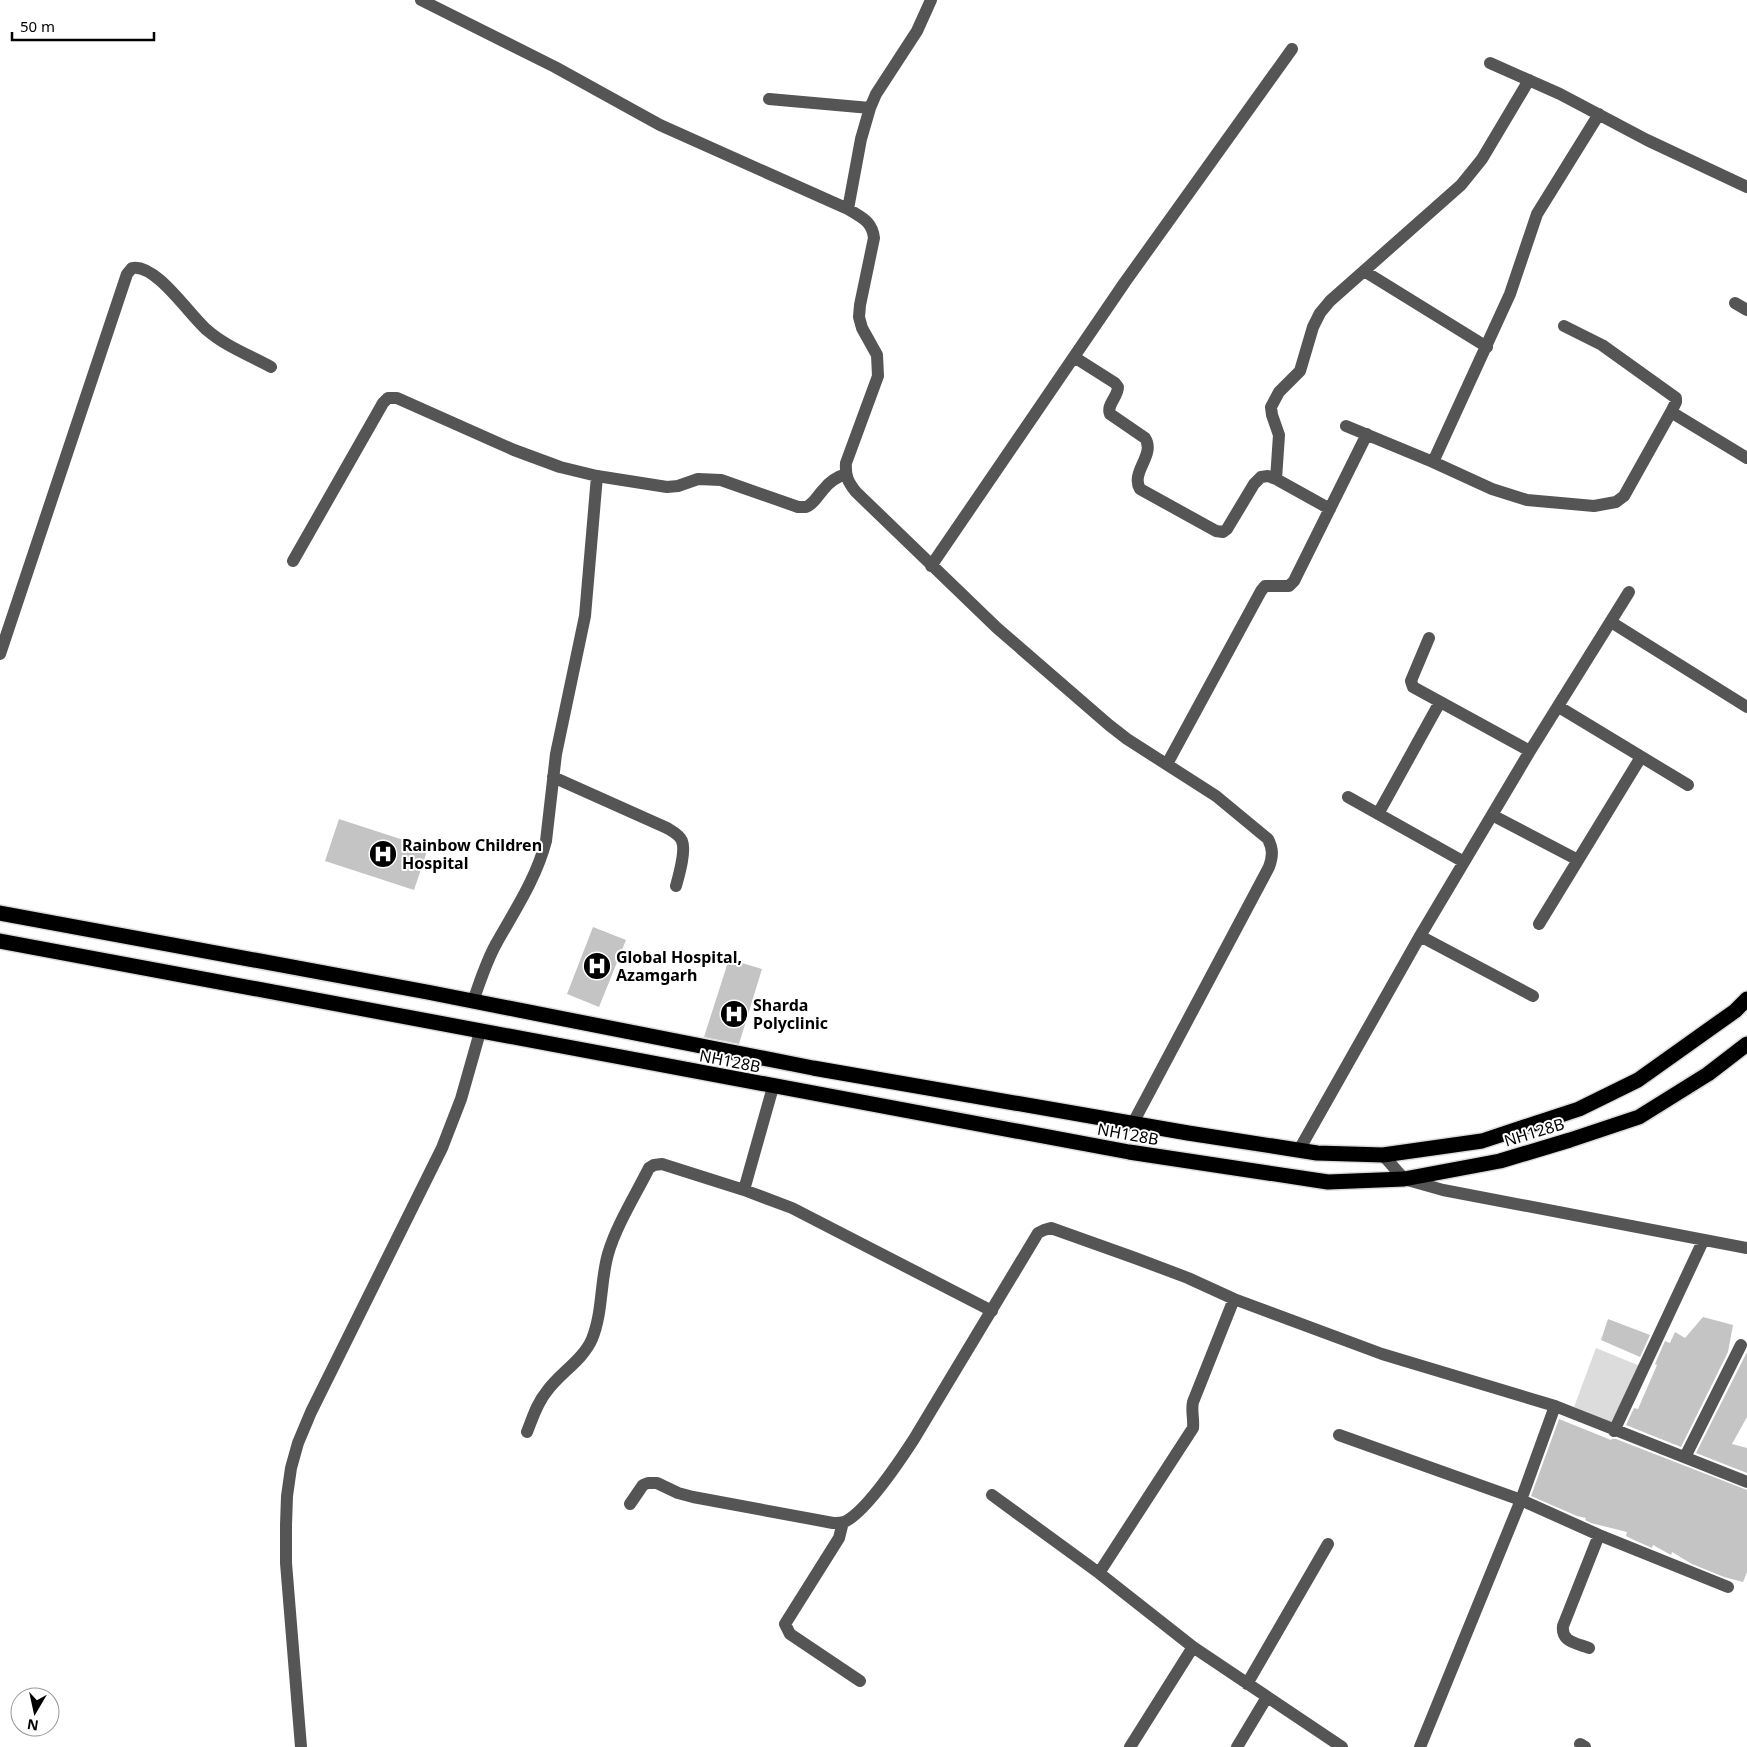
<svg xmlns="http://www.w3.org/2000/svg" width="1747" height="1747" viewBox="0 0 1747 1747" font-family="'Noto Sans',sans-serif">
	<style>
		.green { fill: #dcdcdc }
		.building { fill: #c4c4c4 }
		.lines { fill: none; stroke-linecap: round; stroke-linejoin: round }
		.highway-casing { stroke: #dbdbdb; stroke-width: 18 }
		.minor { stroke: #555; stroke-width: 12 }
		.highway { stroke: #000; stroke-width: 15 }
		.labels { text-anchor: middle; dominant-baseline: central; stroke-width: 4; stroke-linejoin: round; paint-order: stroke }
		.poi-label { font-size: 16px; font-weight: bold; fill: #000; stroke: #fff; text-anchor: start }
		.street-label { font-size: 16px; fill: #000; stroke: #fff }
	</style>
	<rect width="100%" height="100%" fill="#fff"/>
	<!-- green -->
	<path class="green" d="M1596,1348l44,18 -27,57 -39,-16z"/>
	<!-- building -->
	<path class="building" d="M339,819l89,29 -14,42 -89,-29z
		M593,927l33,13 -27,67 -32,-13z
		M729,959l33,10 -23,75 -35,-7z
		M1703,1317l30,8 -5,27 -47,95 -55,-22 8,-17 4,1 19,-44 -2,-1 10,-23 5,2 5,-11 10,6z
		M1608,1319l42,16 -10,22 -39,-17z
		M1747,1352v65l-15,27 15,4v25l-51,-20z
		M1559,1419l52,21 1,-1h4l131,51v82l-4,10 -19,-5 -32,-13 -20,-12 -1,3 -18,-10 -1,3 -18,-8 -8,-4 1,-4 -36,-9 -6,-3 1,-2 -9,-2 -46,-20z"/>
	<g class="lines">
		<defs>
			<path id="highway" d="M0,913l427,79 386,76 375,65 129,20 66,2 99,-14 97,-32 59,-29 97,-69 12,-12
				M0,941l1129,211 199,30 76,-3 96,-18 70,-21 69,-23 69,-43 39,-30"/>
		</defs>
		<!-- highway casing -->
		<use href="#highway" class="highway-casing"/>
		<!-- minor -->
		<path class="minor" d="M421,0l134,67 105,58 188,84c14,9 24,12 26,29l-14,67 -1,12 3,11 15,27 1,21 -32,87c-1,13 2,19 10,29l141,136 112,97 18,14 89,57 52,43c5,10 5,17 1,28l-136,256
			M1490,63l70,31 87,46 100,47
			M769,99l101,9
			M848,209l13,-70 9,-31 6,-14 41,-63 14,-31
			M1364,271l123,76
			M1735,303l12,7
			M1074,357l41,26 3,4c0,10 -12,18 -8,27l35,24c11,17 -15,34 -5,51l76,42 7,1 4,-3 27,-45 7,-7 7,-1 8,3 54,30
			M1671,412l76,46
			M1346,426l87,36 59,27 35,11 67,6 22,-4 8,-6 47,-84 5,-10v-4l-74,-53 -38,-19
			M1433,462l77,-168 27,-80 62,-100
			M1276,479l3,-44 -7,-20 -1,-8 8,-15 21,-21 13,-44 7,-14 10,-12 131,-116 21,-26 47,-79
			M293,561l90,-158 5,-5h9l117,52 46,17 37,9 70,11 11,-1 20,-7 23,1 77,27c3,0 6,0 8,0 8,-3 12,-12 17,-17 6,-8 13,-13 23,-16
			M931,566l194,-284 167,-233
			M1611,622l136,85
			M1429,638l-16,38 -2,5 2,6 117,64
			M0,654l127,-380 5,-6c24,-5 58,48 75,62 18,16 42,25 64,37
			M1559,707l129,78
			M1167,764l94,-173 4,-5h24l5,-5 73,-147
			M553,777l114,51c5,3 13,7 15,13 4,10 -3,34 -6,45
			M1348,797l116,65
			M1378,814l62,-112
			M1492,815l86,45
			M1539,924l102,-167
			M1420,936l113,60
			M473,1001c7,-19 13,-39 23,-57 19,-34 40,-65 50,-103l10,-87 29,-138 12,-140
			M1299,1150l121,-214 110,-185 99,-159
			M1383,1155l21,24 39,11 304,58
			M744,1190l29,-103
			M1614,1431l89,-190
			M527,1432c6,-15 10,-29 20,-41 13,-18 36,-31 45,-52 11,-27 8,-57 16,-85 8,-28 28,-60 41,-86l5,-3 8,-1 82,26 48,18 200,103
			M1339,1435l182,65 78,35 129,52
			M1685,1457l56,-112
			M992,1495l107,78 94,74 149,100
			M630,1504l13,-19 5,-2h9l21,10 15,4 140,26c3,0 8,0 11,-1 21,-9 57,-63 70,-83l124,-206 6,-3 7,-2 84,30 53,20 46,21 148,55 173,52 192,76
			M843,1522l-4,16 -54,86 5,10 70,47
			M1099,1573l94,-145c1,-9 -2,-17 0,-26l41,-103
			M1589,1648c-13,-5 -28,-6 -26,-22l36,-91
			M1247,1684l81,-140
			M1580,1744l5,3
			M301,1747l-15,-184v-38l1,-29 4,-28 7,-25 13,-31 131,-264 19,-49 19,-67
			M1130,1747l63,-100
			M1237,1747l30,-50
			M1420,1747l101,-247 34,-94"/>
		<!-- highway -->
		<use href="#highway" class="highway"/>
	</g>
	<!-- icons -->
	<defs>
		<symbol id="hospital-disc" viewBox="-11 -11 22 22"><circle r="9.5" fill="#000" stroke="#fff"/><path d="M-5-5h3v3.5h4V-5h3V5h-3V1.5h-4V5h-3Z" fill="#fff"/></symbol>
	</defs>
	<g fill-rule="evenodd">
		<use href="#hospital-disc" x="367" y="838" width="32" height="32"/>
		<use href="#hospital-disc" x="581" y="950" width="32" height="32"/>
		<use href="#hospital-disc" x="718" y="998" width="32" height="32"/>
	</g>
	<g class="labels">
		<!-- poi labels -->
		<g class="poi-label">
			<text x="402" y="845">Rainbow Children<tspan x="402" dy="18">Hospital</tspan></text>
			<text x="616" y="957">Global Hospital,<tspan x="616" dy="18">Azamgarh</tspan></text>
			<text x="753" y="1005">Sharda<tspan x="753" dy="18">Polyclinic</tspan></text>
		</g>
		<!-- street labels -->
		<g class="street-label">
			<text transform="translate(730 1061) rotate(11)">NH128B</text>
			<text transform="translate(1534 1132) rotate(-17)">NH128B</text>
			<text transform="translate(1128 1134) rotate(10)">NH128B</text>
		</g>
	</g>
	<!-- north arrow -->
	<g transform="translate(35 1712) rotate(189)"><circle r="24" fill="#ffffff" stroke="#999999"/>
	<path d="M0-4L9 19L0 12L-9 19Z" fill="#000000"/>
	<text y="-8" font-size="14" font-weight="bold" text-anchor="middle" fill="#000000">N</text>
	</g>
	<!-- scale -->
	<path d="M12 32v8h142v-8" fill="none" stroke="#000000" stroke-width="2.5"/>
	<text x="20" y="32" font-size="15" fill="#000000" stroke="#ffffff" stroke-width="4" paint-order="stroke">50 m</text>
</svg>
